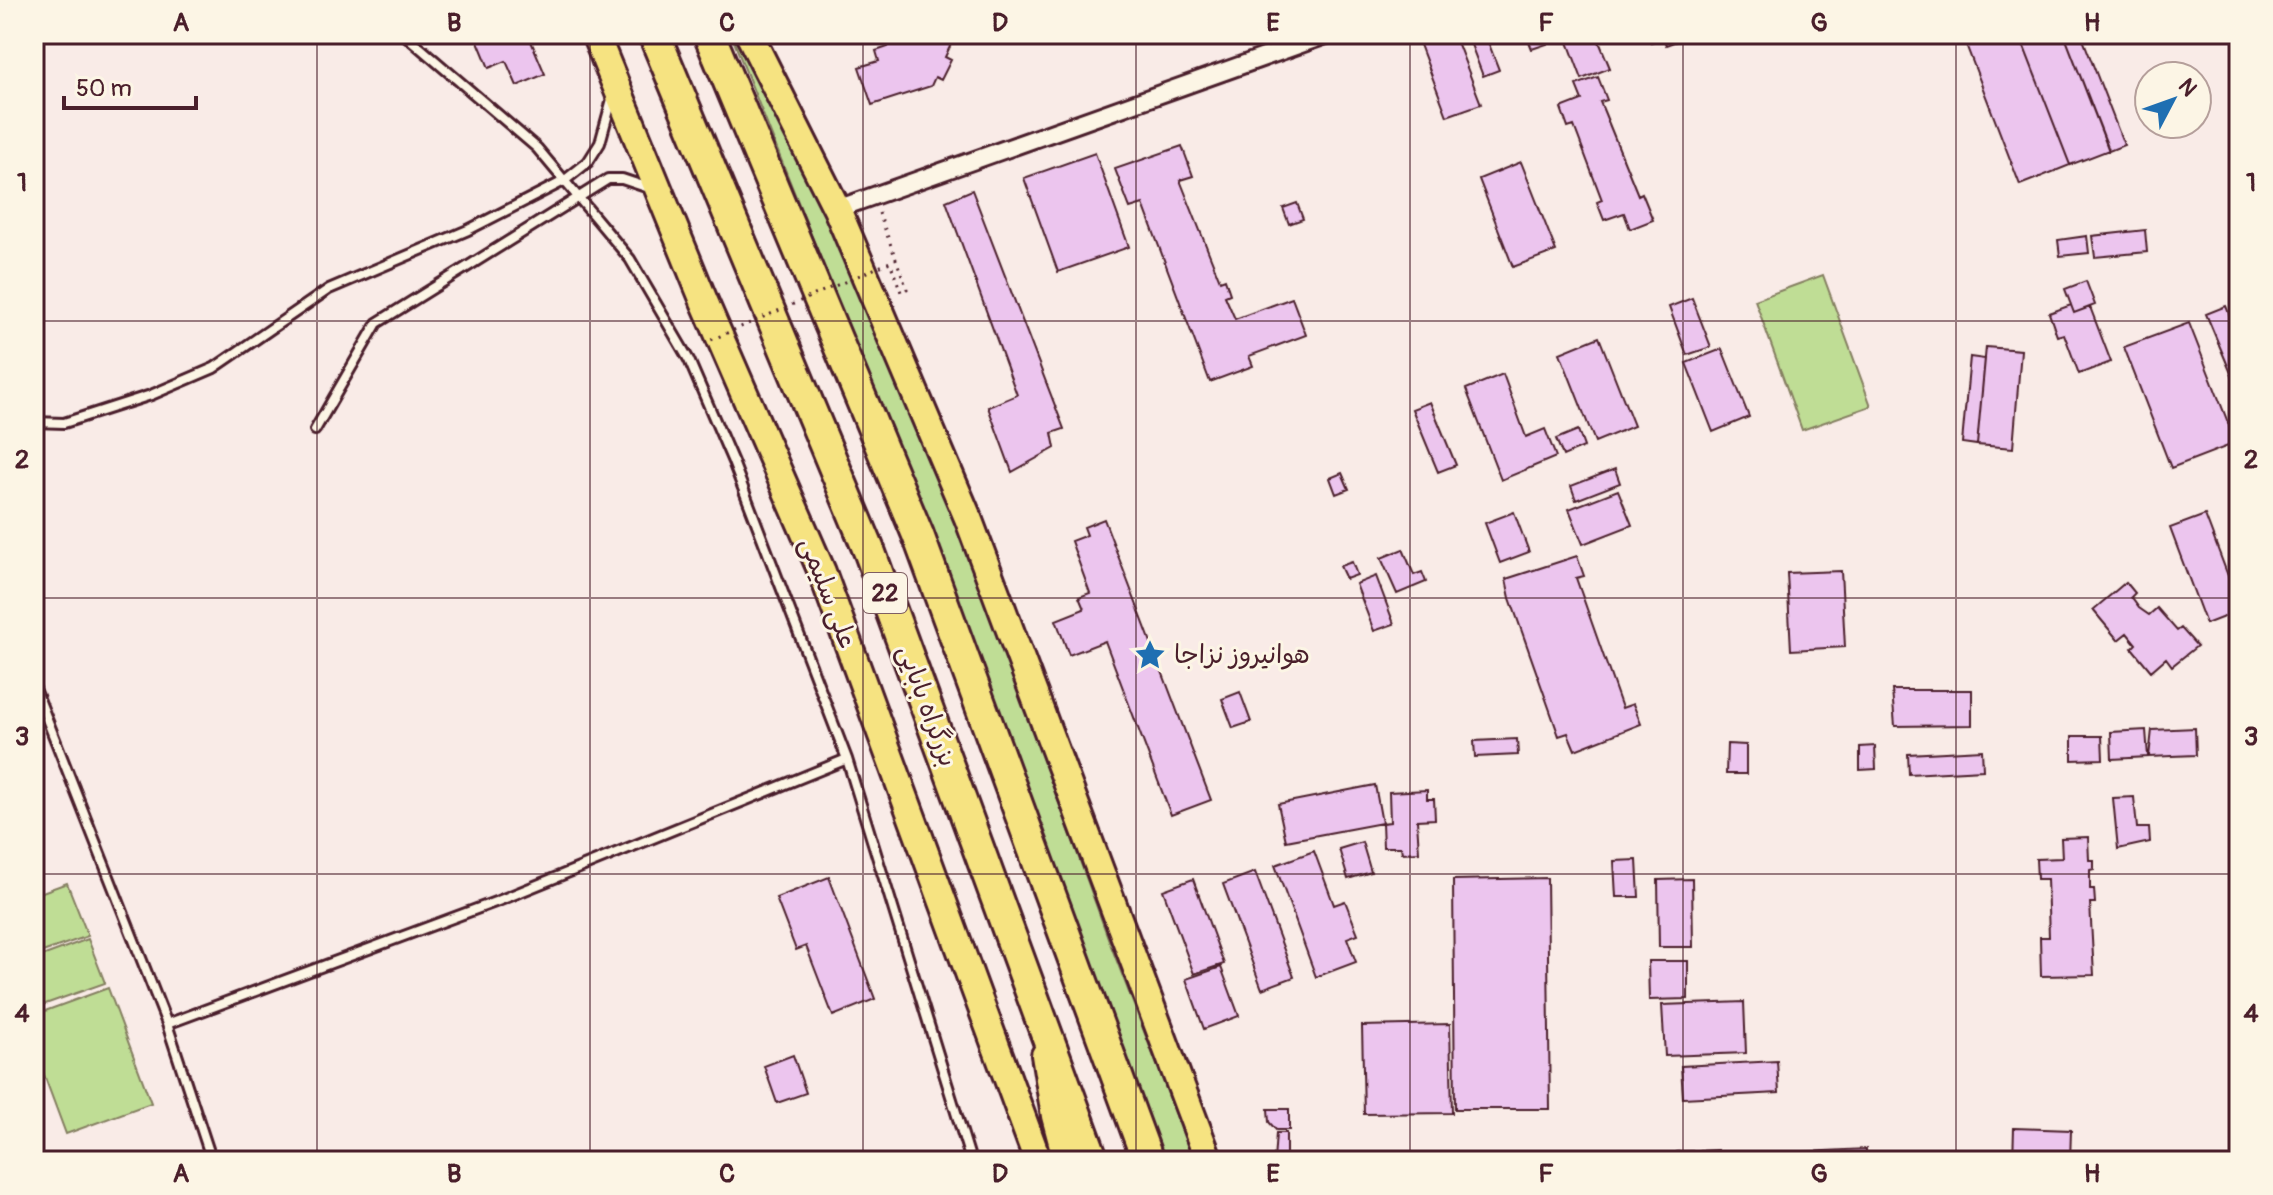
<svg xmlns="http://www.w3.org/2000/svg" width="2273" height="1195" viewBox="0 0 2273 1195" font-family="Pangolin,'Playpen Sans Arabic',sans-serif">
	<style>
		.green { fill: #bfdd95; stroke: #847e60; stroke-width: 2 }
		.building { fill: #ecc5ee; stroke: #4a1f2b; stroke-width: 2 }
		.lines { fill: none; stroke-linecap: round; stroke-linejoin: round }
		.lane-casing { stroke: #4a1f2b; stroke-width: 14 }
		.street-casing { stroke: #4a1f2b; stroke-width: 22 }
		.primary-casing { stroke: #4a1f2b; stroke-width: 32 }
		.highway-casing { stroke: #4a1f2b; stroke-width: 36 }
		.path { stroke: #4a1f2b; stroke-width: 3; stroke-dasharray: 2 6; stroke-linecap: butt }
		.lane { stroke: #fcf5e5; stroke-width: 8 }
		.street { stroke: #fcf5e5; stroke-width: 16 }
		.primary { stroke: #f6e381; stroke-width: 26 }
		.highway { stroke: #f6e381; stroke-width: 30 }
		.path-bridge { stroke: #4a1f2b; stroke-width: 3; stroke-dasharray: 2 6; stroke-linecap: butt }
		.grid { fill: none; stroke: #4a1f2b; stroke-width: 2; stroke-opacity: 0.55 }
		.labels { text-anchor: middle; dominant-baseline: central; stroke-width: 6; stroke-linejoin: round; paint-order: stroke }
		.shield { fill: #fcf5e5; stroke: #7f5f63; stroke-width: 2 }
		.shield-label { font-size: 24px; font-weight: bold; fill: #4a1f2b }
		.street-label { font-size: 26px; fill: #4a1f2b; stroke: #fcf5e5 }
		.poi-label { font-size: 26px; fill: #4a1f2b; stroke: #fcf5e5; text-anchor: start }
		.neatline { fill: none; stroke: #4a1f2b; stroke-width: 3 }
		.grid-label { font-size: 26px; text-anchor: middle; font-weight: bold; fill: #4a1f2b }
	</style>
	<rect width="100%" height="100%" fill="#f9ebe7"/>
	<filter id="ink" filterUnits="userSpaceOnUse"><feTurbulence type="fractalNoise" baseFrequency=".0125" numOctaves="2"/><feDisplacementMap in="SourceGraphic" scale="16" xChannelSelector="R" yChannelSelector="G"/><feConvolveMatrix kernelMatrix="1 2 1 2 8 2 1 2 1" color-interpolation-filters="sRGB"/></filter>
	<g filter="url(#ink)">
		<!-- green -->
		<path class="green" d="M731,34h13l55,111 125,299 60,153 127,349 83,215h-30l-296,-784z
			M1823,275l48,131 -69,24 -47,-130z
			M67,883l21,53 -54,19v-60z
			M88,939l17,44 -71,25v-49z
			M108,988l43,115 -85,31 -32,-86v-33z"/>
		<!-- building -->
		<path class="building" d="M475,34h53l17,40 -28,12 -11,-25 -17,7z
			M895,34h61l-11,23 6,3 -10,20 -6,-3 -4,9 -59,19 -13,-38 20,-6 -3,-10 12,-4z
			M1130,34h41l-11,9 -23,-1z
			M1416,34h38l27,70 -34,12z
			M1467,34h18l14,36 -16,6z
			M1526,34h17l4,10 -15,5z
			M1565,34h31l14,34 -28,11z
			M1648,34h35l2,4 -19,7 -3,-7 -12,4z
			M1962,34h57l51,131 -50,20z
			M2019,34h45l45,116 -39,15z
			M2064,34h17l43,111 -15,6z
			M1598,77l9,23 -7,2 5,12 33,81 4,-2 11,27 -23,9 -6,-16 -20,7 -7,-18 5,-2 -28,-74 -6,2 -7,-20 21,-8 -6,-15z
			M1182,146l11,30 -13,4 40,101 5,-2 5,15 -5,2 10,23 57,-21 14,37 -57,21 4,10 -43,16 -67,-178 -13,4 -15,-39z
			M1095,153l34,94 -71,25 -34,-94z
			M1521,162l35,89 -43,16 -34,-88z
			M972,190l92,239 -12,4 3,15 -43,24 -24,-65 29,-12 -71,-194z
			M1297,203l6,16 -14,5 -6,-16z
			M2145,230l2,22 -52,5 -3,-21z
			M2087,236l2,17 -29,3 -2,-16z
			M2086,281l9,24 -21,8 -9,-24z
			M1692,298l19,49 -24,8 -18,-48z
			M2071,305l3,8 16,-6 21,55 -32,12 -15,-40 -7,2 -8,-23z
			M2226,306l13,32v54l-33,-78z
			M2189,323l47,120 -65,25 -47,-121z
			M1599,337l35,89 -39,16 -35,-89z
			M1986,347l35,3 -8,98 -36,-3z
			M1722,349l27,68 -36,15 -27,-69z
			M1970,357l15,2 -8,86 -15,-2z
			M1503,374l23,63 19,-8 11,28 -55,23 -35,-91z
			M1430,402l26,63 -18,7 -26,-63z
			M1578,430l6,17 -21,9 -7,-17z
			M1615,469l5,14 -44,17 -5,-14z
			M1342,473l7,16 -13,5 -6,-16z
			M1618,490l14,35 -49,19 -14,-35z
			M1514,512l15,40 -29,11 -15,-40z
			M2205,515l34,90v6l-33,13 -36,-96z
			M1104,519l107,281 -40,15 -66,-174 -36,14 -13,-35 28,-11 -5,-12 11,-4 -19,-52 16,-6 -3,-8z
			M1403,549l11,26 8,-3 4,10 -29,12 -16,-36z
			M1577,556l7,20 -8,2 46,130 11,-4 8,20 -66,26 -7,-17 -9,3 -49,-138 -4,-19z
			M1352,562l5,13 -11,4 -6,-13z
			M1841,571l4,76 -54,3 -4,-77z
			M1376,576l18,48 -20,7 -18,-47z
			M2126,582l9,11 -4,4 8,11 10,7 8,-7 20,23 4,-3 16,18 -25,20 -6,-8 -15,13 -19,-23 4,-4 -9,-11 -9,7 -25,-30z
			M1892,690h80v35l-77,1z
			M1240,692l11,30 -18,6 -11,-29z
			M2195,728l1,27 -47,2 3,-27z
			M2146,730l2,27 -36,2 -1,-27z
			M2072,736h30l1,23 -31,1z
			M1517,739l1,16 -43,2 -1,-16z
			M1727,744l19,1v29h-20z
			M1875,746l1,23 -16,1v-23z
			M1982,750l1,20 -74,4 -1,-20z
			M1375,785l7,38 -96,18 -8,-37z
			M1427,790v9h7l1,20 -18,1 2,32 -17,1 -1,-6h-18l-1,-24 8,-1 -1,-30z
			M2134,797l3,31h12l1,14 -32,7 -5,-51z
			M2088,837l1,23h5v9l-4,1v19h4l1,14h-5l4,72 -53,1 -1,-39h9l-2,-58h-10l-1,-20 26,-1 -1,-20z
			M1362,842l9,30 -23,7 -9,-30z
			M1314,851l20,54 11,-4 13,33 -11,4 9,24 -40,15 -41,-112z
			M1637,860l2,37h-23l-2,-36z
			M1255,872l39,105 -32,12 -39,-105z
			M829,877l46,122 -42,17 -27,-70 -10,4 -20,-52z
			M1547,878l3,231h-95l-2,-229z
			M1193,879l31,85 -30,10 -31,-84z
			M1692,879l1,68h-34l-1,-67z
			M1648,961h40v38l-39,1z
			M1221,967l18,49 -35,13 -18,-50z
			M1744,1002l2,51 -81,3 -3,-51z
			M1450,1024l2,89 -88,1 -2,-88z
			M793,1055l13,38 -29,10 -13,-37z
			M1777,1061l2,32 -96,5 -2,-32z
			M1268,1109h21v21h-13l-7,-8z
			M2014,1128l57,2 -1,31h-57z
			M1276,1133h10v28h-12z
			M1866,1149v12h-83v-8z
			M1718,1150l1,11h-43v-9z
			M1874,1153h29v8h-29z
			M1625,1155l1,6h-53l-1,-4z"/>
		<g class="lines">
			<defs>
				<path id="lane" d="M34,41l2,-7
					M34,422l30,1 87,-28 63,-27 115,-79 139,-59 96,-49 24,-19 12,-19 12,-44
					M315,430l62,-107 231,-144h14l27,9
					M34,686l133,338 331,-123 349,-142 -114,-297 -44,-102 -59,-101 -93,-111 -133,-114
					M847,759l124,402
					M167,1024l45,137"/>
				<path id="street" d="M837,209l492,-175"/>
				<path id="primary" d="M595,34l109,267 118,271 216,589
					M749,34l88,175 131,309 241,643
					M1045,1055l10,61 12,45"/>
				<path id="highway" d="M654,34l216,519 223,608
					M709,34l209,501 230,626"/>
			</defs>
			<!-- lane casing -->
			<use href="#lane" class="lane-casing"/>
			<!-- street casing -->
			<use href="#street" class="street-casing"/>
			<!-- primary casing -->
			<use href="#primary" class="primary-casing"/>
			<!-- highway casing -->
			<use href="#highway" class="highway-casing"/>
			<!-- path -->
			<path class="path" d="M879,213l28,76 -6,3 -11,-30"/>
			<!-- lane -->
			<use href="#lane" class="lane"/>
			<!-- street -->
			<use href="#street" class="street"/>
			<!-- primary -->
			<use href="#primary" class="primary"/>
			<!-- highway -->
			<use href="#highway" class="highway"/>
			<!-- path-bridge -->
			<path class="path-bridge" d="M704,343l186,-81"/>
		</g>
	</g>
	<!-- grid -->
	<path class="grid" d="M317,34v1127M590,34v1127M863,34v1127M1136,34v1127M1410,34v1127M1683,34v1127M1956,34v1127M34,321h2205M34,598h2205M34,874h2205"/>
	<!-- icons -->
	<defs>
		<symbol id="sight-bare" viewBox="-9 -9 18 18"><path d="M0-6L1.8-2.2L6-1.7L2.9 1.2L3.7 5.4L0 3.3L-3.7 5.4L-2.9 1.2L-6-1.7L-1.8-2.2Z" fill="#1f6fb2" stroke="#fcf5e5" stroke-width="2.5" paint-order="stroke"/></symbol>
	</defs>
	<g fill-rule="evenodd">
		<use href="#sight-bare" x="1128" y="633" width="44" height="44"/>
	</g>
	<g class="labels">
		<!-- shield labels -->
		<rect class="shield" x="863" y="573" width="44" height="40" rx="6"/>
		<g class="shield-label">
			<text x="885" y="593">22</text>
		</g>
		<!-- street labels -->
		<g class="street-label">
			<text transform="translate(828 593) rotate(69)">علی سلیمی</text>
			<text transform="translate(927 706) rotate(70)">بزرگراه بابایی</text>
		</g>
		<!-- poi labels -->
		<g class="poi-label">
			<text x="1174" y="655">هوانیروز نزاجا</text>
		</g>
	</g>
	<!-- margin -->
	<rect width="2273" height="1195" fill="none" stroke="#fcf5e5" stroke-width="88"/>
	<!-- north arrow -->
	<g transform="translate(2173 100) rotate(49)"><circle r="38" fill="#fcf5e5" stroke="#b59f9b" stroke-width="2"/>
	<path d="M0-6L14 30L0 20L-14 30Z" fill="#1f6fb2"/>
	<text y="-12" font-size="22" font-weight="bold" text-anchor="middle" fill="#4a1f2b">N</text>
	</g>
	<!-- scale -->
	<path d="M64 96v12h132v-12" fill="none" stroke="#4a1f2b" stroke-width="4"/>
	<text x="76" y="96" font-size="24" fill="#4a1f2b" stroke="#fcf5e5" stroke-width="6" paint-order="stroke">50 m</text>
	<rect x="44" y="44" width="2185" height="1107" class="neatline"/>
	<g class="grid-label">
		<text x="181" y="31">A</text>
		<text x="454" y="31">B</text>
		<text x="727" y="31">C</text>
		<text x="1000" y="31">D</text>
		<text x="1273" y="31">E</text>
		<text x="1546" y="31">F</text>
		<text x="1819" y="31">G</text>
		<text x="2092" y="31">H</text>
		<text x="22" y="191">1</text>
		<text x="2251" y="191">1</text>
		<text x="22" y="468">2</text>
		<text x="2251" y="468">2</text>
		<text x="22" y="745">3</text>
		<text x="2251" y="745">3</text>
		<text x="22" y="1022">4</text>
		<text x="2251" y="1022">4</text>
		<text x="181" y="1182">A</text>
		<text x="454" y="1182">B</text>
		<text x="727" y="1182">C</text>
		<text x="1000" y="1182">D</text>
		<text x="1273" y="1182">E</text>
		<text x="1546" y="1182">F</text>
		<text x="1819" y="1182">G</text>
		<text x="2092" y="1182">H</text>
	</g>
</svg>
